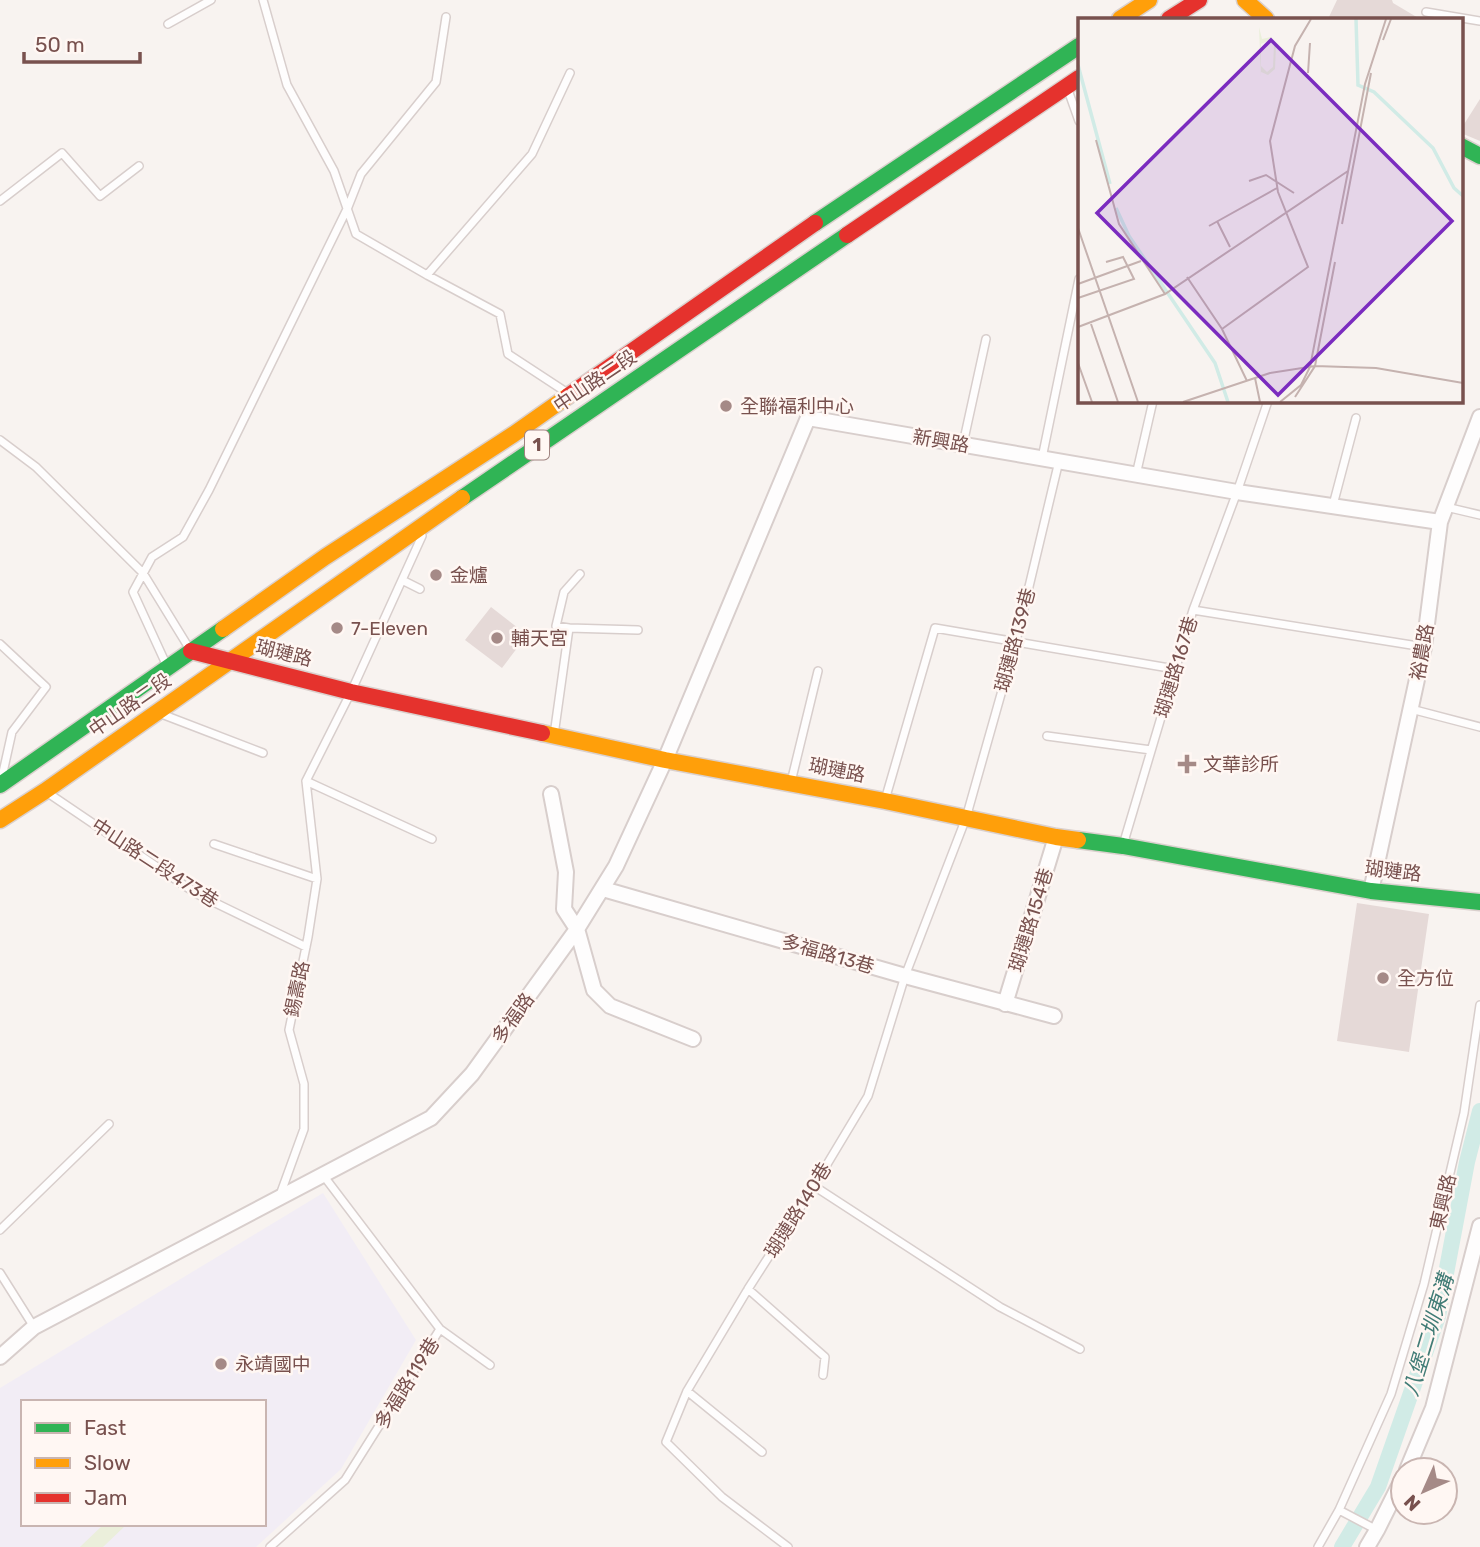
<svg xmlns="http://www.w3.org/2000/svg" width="1480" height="1547" viewBox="0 0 1480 1547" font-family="Rubik,'Noto Sans TC',sans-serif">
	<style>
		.education { fill: #f2edf5; fill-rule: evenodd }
		.green { fill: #ebefdb }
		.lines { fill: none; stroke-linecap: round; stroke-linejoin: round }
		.canal { stroke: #d1ebe6; stroke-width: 16 }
		.building { fill: #e5d9d7 }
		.lane-casing { stroke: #d8cecc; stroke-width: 10 }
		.street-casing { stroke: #d8cecc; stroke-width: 18 }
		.fast-casing { stroke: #dad0cd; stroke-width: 19 }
		.slow-casing { stroke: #dad0cd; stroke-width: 19 }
		.jam-casing { stroke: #dad0cd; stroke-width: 19 }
		.lane { stroke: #fefdfd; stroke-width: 7 }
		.street { stroke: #fefdfd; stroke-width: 14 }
		.fast { stroke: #30b455; stroke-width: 16 }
		.slow { stroke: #ff9f0a; stroke-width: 16 }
		.jam { stroke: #e5322d; stroke-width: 16 }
		.poi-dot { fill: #a58a87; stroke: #fff7f3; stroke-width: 2.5 }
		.labels { text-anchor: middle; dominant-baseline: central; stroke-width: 5; stroke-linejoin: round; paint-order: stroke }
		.shield { fill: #fff7f3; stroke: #a08380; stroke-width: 2 }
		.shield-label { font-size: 18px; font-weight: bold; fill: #78514e }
		.street-label { font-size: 19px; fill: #78514e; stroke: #fff7f3 }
		.poi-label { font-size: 19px; fill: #78514e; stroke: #fff7f3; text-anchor: start }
		.water-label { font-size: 21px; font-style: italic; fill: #417c76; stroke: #fff7f3 }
		.inset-river { fill: none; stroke: #d1ebe6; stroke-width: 3.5 }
		.inset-road { fill: none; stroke: #c5b2af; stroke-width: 2 }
		.view { fill: #7b2cbf; fill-opacity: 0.15; stroke: #7b2cbf; stroke-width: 3.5 }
		.inset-edge { fill: none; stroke: #78514e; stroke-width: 3.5 }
	</style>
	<rect width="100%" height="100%" fill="#f8f3f0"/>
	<!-- education -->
	<path class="education" d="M323,1193l93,147 -75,129 -85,78h-256v-159zM23,1402h241v122h-241z"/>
	<!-- green -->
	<path class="green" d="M104,1524h23l-24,23h-23z"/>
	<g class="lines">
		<!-- canal -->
		<path class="canal" d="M1342,1547l36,-60 60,-171 29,-154 13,-51"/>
	</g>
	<!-- building -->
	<path class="building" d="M1337,0h55l1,3 27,16h-92z
		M1480,99v42l-19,-8v-4z
		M491,607l36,28 -25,33 -37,-28z
		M1357,903l72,11 -20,138 -72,-11z"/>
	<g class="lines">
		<defs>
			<path id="lane" d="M263,0l24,85 47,86 22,63 71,41 73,39 8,40 58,38
				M1426,12l54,9
				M168,24l43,-24
				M1068,90l11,31
				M0,201l62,-48 38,43 39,-30
				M427,275l105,-121 38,-81
				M0,440l36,27 107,106 46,75
				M963,444l23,-105
				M1042,458l37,-179
				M1136,475l17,-74
				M1333,505l23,-87
				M1446,507l34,8
				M402,580l18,9
				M1193,610l231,37
				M569,628l69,2
				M0,644l46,43 -34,45 -10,45
				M166,664l-33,-72 19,-35 31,-20 26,-47 139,-283 13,-33 75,-92 10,-65
				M1411,709l69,18
				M164,715l99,38
				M554,735l15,-107 -13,-2 8,-34 16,-18
				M1047,736l104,14
				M306,781l126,58
				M791,782l27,-111
				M48,793l149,101 109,53
				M885,800l50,-172 240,41
				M214,844l103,35
				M1123,845l70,-235 44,-118 31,-91
				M814,1186l186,121 80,42
				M280,1195l24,-66v-45l-15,-54 19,-93 9,-58 -11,-98 45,-89 71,-156
				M0,1230l109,-106
				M0,1273l34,54
				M748,1289l77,68 -2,18
				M440,1329l50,36
				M687,1391l75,61
				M1339,1510l38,20
				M270,1547l75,-67 95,-151 -117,-154
				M788,1547l-66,-50 -56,-55 21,-51 61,-102 66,-103 54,-90 37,-120 61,-158 50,-177 43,-180
				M1318,1547l21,-37 52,-116 33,-110 40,-171 16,-108"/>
			<path id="street" d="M551,794l15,78 -2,37 13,20 17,61 16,16 83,33
				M603,889l302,87 149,40
				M1371,891l53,-244 16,-125 40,-105
				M1005,1004l51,-167
				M0,1357l34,-30 397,-209 41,-44 105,-145 39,-63 49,-106 143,-342 429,74 203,30
				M1407,1470l26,-62 47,-182
				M1367,1547l10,-17 26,-52"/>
			<path id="fast" d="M1461,146l19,10
				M815,223l264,-177
				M462,498l385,-263
				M0,785l223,-156
				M1078,840l45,6 248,45 109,11"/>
			<path id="slow" d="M1245,0l21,19
				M1120,19l29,-19
				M223,629l102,-72 189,-123 54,-38
				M542,733l123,27 220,41 171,36 22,3
				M0,820l45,-29 417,-293"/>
			<path id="jam" d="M1169,19l30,-19
				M847,235l232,-157
				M568,396l247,-173
				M191,651l160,41 191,41"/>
		</defs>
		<!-- lane casing -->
		<use href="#lane" class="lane-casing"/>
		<!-- street casing -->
		<use href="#street" class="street-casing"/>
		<!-- fast casing -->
		<use href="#fast" class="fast-casing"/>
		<!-- slow casing -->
		<use href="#slow" class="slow-casing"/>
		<!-- jam casing -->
		<use href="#jam" class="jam-casing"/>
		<!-- lane -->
		<use href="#lane" class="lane"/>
		<!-- street -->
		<use href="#street" class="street"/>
		<!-- fast -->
		<use href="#fast" class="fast"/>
		<!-- slow -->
		<use href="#slow" class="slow"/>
		<!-- jam -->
		<use href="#jam" class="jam"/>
	</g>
	<!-- markers -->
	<g class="poi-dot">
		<circle cx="726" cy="406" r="7"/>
		<circle cx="436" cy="575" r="7"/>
		<circle cx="337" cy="628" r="7"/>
		<circle cx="497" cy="638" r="7"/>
		<path d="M1183.5 753.5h7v7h7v7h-7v7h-7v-7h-7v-7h7z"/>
		<circle cx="1383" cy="978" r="7"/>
		<circle cx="221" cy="1364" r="7"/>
	</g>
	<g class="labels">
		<!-- shield labels -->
		<rect class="shield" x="525" y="430.5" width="24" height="29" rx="5"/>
		<g class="shield-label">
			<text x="537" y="445">1</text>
		</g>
		<!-- street labels -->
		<g class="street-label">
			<text transform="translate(595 381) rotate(-34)">中山路二段</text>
			<text transform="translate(941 441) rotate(10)">新興路</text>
			<text transform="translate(1015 640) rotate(-75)">瑚璉路139巷</text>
			<text transform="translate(1422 652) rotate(-80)">裕農路</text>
			<text transform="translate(284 653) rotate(14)">瑚璉路</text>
			<text transform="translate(1176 667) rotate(-73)">瑚璉路167巷</text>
			<text transform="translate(130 705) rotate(-35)">中山路二段</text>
			<text transform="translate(837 770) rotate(11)">瑚璉路</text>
			<text transform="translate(155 863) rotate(33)">中山路二段473巷</text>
			<text transform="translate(1393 871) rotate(7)">瑚璉路</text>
			<text transform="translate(1031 920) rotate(-73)">瑚璉路154巷</text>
			<text transform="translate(828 954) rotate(16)">多福路13巷</text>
			<text transform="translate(297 989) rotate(-78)">錫壽路</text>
			<text transform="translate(513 1018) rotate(-54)">多福路</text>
			<text transform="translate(1443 1202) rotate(-77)">東興路</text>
			<text transform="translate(798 1210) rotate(-58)">瑚璉路140巷</text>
			<text transform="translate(407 1383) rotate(-58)">多福路119巷</text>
		</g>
		<!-- poi labels -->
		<g class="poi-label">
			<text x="740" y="406">全聯福利中心</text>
			<text x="450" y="575">金爐</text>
			<text x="351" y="628">7-Eleven</text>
			<text x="511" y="638">輔天宮</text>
			<text x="1203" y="764">文華診所</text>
			<text x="1397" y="978">全方位</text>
			<text x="235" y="1364">永靖國中</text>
		</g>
		<!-- water labels -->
		<g class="water-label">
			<text transform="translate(1428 1335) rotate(-73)">八堡二圳東溝</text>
		</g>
	</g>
	<!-- overview -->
	<g transform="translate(1078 18)">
		<rect width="385" height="385" fill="#f8f3f0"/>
		<path d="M181,9l3,12 9,-2 5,8 -1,24 -7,6 -7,-3v5zM190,23l6,4 -1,22 -6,5 -6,-6v-22z" fill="#ebefdb" fill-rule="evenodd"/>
		<path class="inset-river" d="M278,1l2,66 16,7 59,56 21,40 9,8M0,47l32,119M38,190l13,28 86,127 13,39"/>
		<path class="inset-road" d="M305,22l8,-21M230,55l2,-30M18,122l23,84 46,70M171,163l17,-6 28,18M139,203l13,26M264,206l29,-151M131,208l68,-38M0,210l60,174M109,259l35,52 25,52M0,266l63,-23M0,280l56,-19 -11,-22 -17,5M13,306l27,78M0,309l87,-33 183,-123M144,311l86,-62 -30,-75 -8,-51 25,-95 16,-27M0,345l14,39M177,360l5,24M217,379l20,-31 20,-104M105,384l87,-29 45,-7 61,2 87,15M202,384l21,-17 9,-18 55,-283 21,-65"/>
		<path class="view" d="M193,22l181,181 -174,174 -181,-182z"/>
		<rect width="385" height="385" class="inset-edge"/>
	</g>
	<!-- legend -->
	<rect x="21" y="1400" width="245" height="126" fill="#fff7f3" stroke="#c9b5b1" stroke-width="2"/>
	<rect x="35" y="1423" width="35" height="10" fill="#30b455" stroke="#c9b5b1" stroke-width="2"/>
	<text x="84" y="1435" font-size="21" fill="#78514e">Fast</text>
	<rect x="35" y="1458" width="35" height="10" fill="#ff9f0a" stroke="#c9b5b1" stroke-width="2"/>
	<text x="84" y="1470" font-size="21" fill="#78514e">Slow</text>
	<rect x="35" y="1493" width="35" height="10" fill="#e5322d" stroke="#c9b5b1" stroke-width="2"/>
	<text x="84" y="1505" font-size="21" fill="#78514e">Jam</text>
	<!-- north arrow -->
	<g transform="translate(1424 1491) rotate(225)"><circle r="33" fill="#fff7f3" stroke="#c9b5b1" stroke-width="2"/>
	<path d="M0-5L12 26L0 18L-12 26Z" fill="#a58a87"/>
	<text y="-10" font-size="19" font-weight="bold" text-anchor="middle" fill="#78514e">N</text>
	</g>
	<!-- scale -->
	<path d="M24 52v10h116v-10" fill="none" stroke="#78514e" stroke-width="3.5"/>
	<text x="35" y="52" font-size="21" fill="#78514e" stroke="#fff7f3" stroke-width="5" paint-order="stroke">50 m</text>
</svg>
